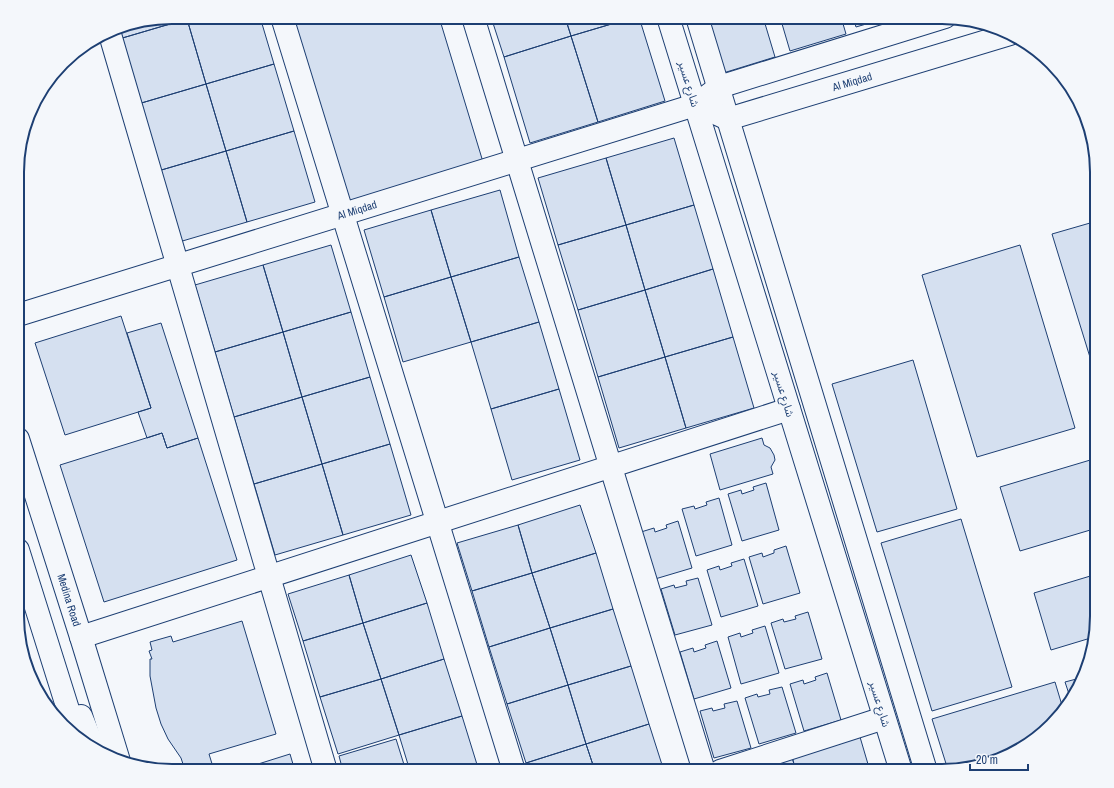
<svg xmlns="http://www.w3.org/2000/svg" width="1114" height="788" viewBox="0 0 1114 788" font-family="'Archivo Narrow','Noto Sans Arabic',sans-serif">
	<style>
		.building { fill: #d5e0f0; stroke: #1d3f73 }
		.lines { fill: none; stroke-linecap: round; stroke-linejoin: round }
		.minor-casing { stroke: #1d3f73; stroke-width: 24 }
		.major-casing { stroke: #1d3f73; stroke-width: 24 }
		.highway-casing { stroke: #1d3f73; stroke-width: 24 }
		.minor { stroke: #f4f7fb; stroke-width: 22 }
		.major { stroke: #f4f7fb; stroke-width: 22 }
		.highway { stroke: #f4f7fb; stroke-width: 22 }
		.labels { text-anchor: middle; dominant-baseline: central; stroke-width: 3; stroke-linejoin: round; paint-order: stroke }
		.street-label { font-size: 11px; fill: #1d3f73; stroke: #f4f7fb }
		.rim { fill: none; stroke: #1d3f73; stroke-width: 2 }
	</style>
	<rect width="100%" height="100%" fill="#f4f7fb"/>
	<!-- building -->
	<path class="building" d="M172,17h14l1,2 -68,20 -3,-11z
		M194,17h66l14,47 -68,20 -19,-65z
		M291,17h148l44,145 -136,41z
		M491,17h74l6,19 -67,21z
		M565,17h70l-64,19z
		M635,17h4l26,84 -67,21 -27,-86z
		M709,17h54l12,40 -55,17 -17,-55z
		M780,17h61l5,17 -56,17z
		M853,17h37l-34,10z
		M187,19l19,65 -68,20 -19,-65z
		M571,36l27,86 -68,21 -26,-86z
		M274,64l20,67 -68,20 -20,-67z
		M206,84l20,67 -68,20 -20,-67z
		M294,131l21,71 -68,20 -21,-71z
		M674,138l20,67 -68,20 -20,-67z
		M226,151l21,71 -68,20 -21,-71z
		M606,158l20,67 -68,20 -20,-67z
		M500,190l19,67 -68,20 -20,-67z
		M694,205l19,64 -68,21 -19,-65z
		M431,210l20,67 -67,20 -20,-67z
		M1097,221v159l-45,-146z
		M626,225l19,65 -67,20 -20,-65z
		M331,245l20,67 -68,20 -20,-67z
		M1020,245l55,183 -98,29 -55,-182z
		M519,257l20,65 -68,20 -20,-65z
		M263,265l20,67 -68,20 -20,-67z
		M713,269l20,68 -68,20 -20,-67z
		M451,277l20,65 -68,20 -19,-65z
		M645,290l20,67 -67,20 -20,-67z
		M351,312l19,65 -68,20 -19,-65z
		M121,316l30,92 -86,27 -30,-92z
		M539,322l20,67 -68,20 -20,-67z
		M161,323l37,115 -31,10 -5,-15 -15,5 -9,-26 13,-4 -24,-75z
		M283,332l19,65 -68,20 -19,-65z
		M733,337l21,71 -68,20 -21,-71z
		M665,357l21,71 -67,20 -21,-71z
		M913,360l44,149 -80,23 -45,-148z
		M370,377l20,67 -68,20 -20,-67z
		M559,389l21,71 -68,20 -21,-71z
		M302,397l20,67 -68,20 -20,-67z
		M162,433l5,15 31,-10 39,122 -133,42 -44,-137z
		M762,438l2,7 6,3 4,7 1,5 -4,7 2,7 -53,16 -10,-36z
		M390,444l21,71 -68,20 -21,-71z
		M1097,458v70l-77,23 -20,-64z
		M322,464l21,71 -68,20 -21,-71z
		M766,483l13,47 -37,11 -14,-47 13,-4 1,4 12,-4 -1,-3z
		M719,498l13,47 -36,11 -14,-47 12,-3 1,3 12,-4 -1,-3z
		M580,505l16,48 -64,20 -14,-48z
		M961,519l51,168 -80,24 -51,-168z
		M678,521l14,47 -37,11 -14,-47 13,-4 1,4 12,-4 -1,-3z
		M518,525l14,48 -60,18 -15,-48z
		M786,546l14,47 -37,11 -14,-47 13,-4 1,4 11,-4v-3z
		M596,553l17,56 -63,19 -18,-55z
		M411,555l16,48 -64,20 -14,-48z
		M744,559l14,47 -37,11 -14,-47 12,-4 1,4 12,-4 -1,-3z
		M532,573l18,55 -61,19 -17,-56z
		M1097,574v52l-3,11 -43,13 -17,-57z
		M349,575l14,48 -60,18 -15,-47z
		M698,578l14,47 -37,10 -14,-46 13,-4 1,3 12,-3 -1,-4z
		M427,603l17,56 -63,20 -18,-56z
		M613,609l18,57 -63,19 -18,-57z
		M808,612l14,47 -37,10 -14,-46 12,-4 1,3 12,-3 -1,-3z
		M242,621l34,113 -67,20 4,13 -13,4h-9v-3l-6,2 -4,-12 -13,-19 -7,-15 -5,-16 -6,-32v-17h2l-3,-8 3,-1 -2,-8 21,-6 2,6z
		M363,623l18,56 -61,18 -17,-56z
		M765,626l14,47 -38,11 -13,-47 12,-4 1,4 12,-4 -1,-3z
		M550,628l18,57 -61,19 -18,-57z
		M717,641l14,47 -37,11 -14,-47 13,-4 1,4 12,-4 -1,-3z
		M444,659l18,57 -63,19 -18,-56z
		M631,666l18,58 -63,20 -18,-59z
		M827,673l14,47 -37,11 -14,-47 13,-4 1,4 12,-4 -1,-3z
		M1084,677l-13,23 -6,-18z
		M381,679l18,56 -61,19 -18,-57z
		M1055,682l9,30 -53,43 -63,15 -16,-51z
		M568,685l18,59 -60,19 -19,-59z
		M782,687l14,46 -37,11 -14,-46 12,-4 1,3 12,-3 -1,-4z
		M737,701l14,47 -37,10 -14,-47 12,-3 1,3 12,-3 -1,-4z
		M462,716l17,55h-69l-11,-36z
		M649,724l15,47h-69l-9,-27z
		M860,737l10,34h-74l-4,-14z
		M396,739l10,32h-63l-4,-15z
		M586,744l9,27h-67l-2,-8z
		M290,754l5,17h-59z
		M792,757l4,14h-49z"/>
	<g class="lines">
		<defs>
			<g id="minor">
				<path d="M282,17l232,754"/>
				<path d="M473,17l231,754"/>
				<path d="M668,17l233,754"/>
				<path d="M697,17l229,754"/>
				<path d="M109,31l217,740"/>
				<path d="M707,96l12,-9 226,-70"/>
				<path id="s1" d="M715,113l13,6 282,-85"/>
				<path id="s2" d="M18,315l677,-210"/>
				<path d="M81,637l708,-228"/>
				<path d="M720,771l164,-53"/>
			</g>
			<g id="major">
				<path id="s3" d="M18,439l63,198 38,124"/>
			</g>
			<path id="highway" d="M18,550l59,188
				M81,716l13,32"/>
		</defs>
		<!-- minor casing -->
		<use href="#minor" class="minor-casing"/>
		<!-- major casing -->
		<use href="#major" class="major-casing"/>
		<!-- highway casing -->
		<use href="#highway" class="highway-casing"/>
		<!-- minor -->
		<use href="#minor" class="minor"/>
		<!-- major -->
		<use href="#major" class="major"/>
		<!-- highway -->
		<use href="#highway" class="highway"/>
	</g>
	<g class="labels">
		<!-- street labels -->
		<g class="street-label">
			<text stroke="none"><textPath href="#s1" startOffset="144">Al Miqdad</textPath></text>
			<text transform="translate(689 84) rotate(73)">شارع عسير</text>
			<text stroke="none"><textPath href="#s2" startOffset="355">Al Miqdad</textPath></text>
			<text transform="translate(784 394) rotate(73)">شارع عسير</text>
			<text stroke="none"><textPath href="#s3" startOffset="169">Medina Road</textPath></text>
			<text transform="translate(880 704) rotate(73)">شارع عسير</text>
		</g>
	</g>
	<!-- crop -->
	<path d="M0 0H1114V788H0ZM172 24H942A148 148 0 0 1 1090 172V616A148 148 0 0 1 942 764H172A148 148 0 0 1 24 616V172A148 148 0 0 1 172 24Z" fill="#f4f7fb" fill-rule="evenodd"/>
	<path class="rim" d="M172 24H942A148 148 0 0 1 1090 172V616A148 148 0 0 1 942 764H172A148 148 0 0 1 24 616V172A148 148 0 0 1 172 24Z"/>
	<!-- scale -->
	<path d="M970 764v6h58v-6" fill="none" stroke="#1d3f73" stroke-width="2"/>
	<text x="976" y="764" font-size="12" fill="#1d3f73" stroke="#f4f7fb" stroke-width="3" paint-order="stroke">20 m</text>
</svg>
